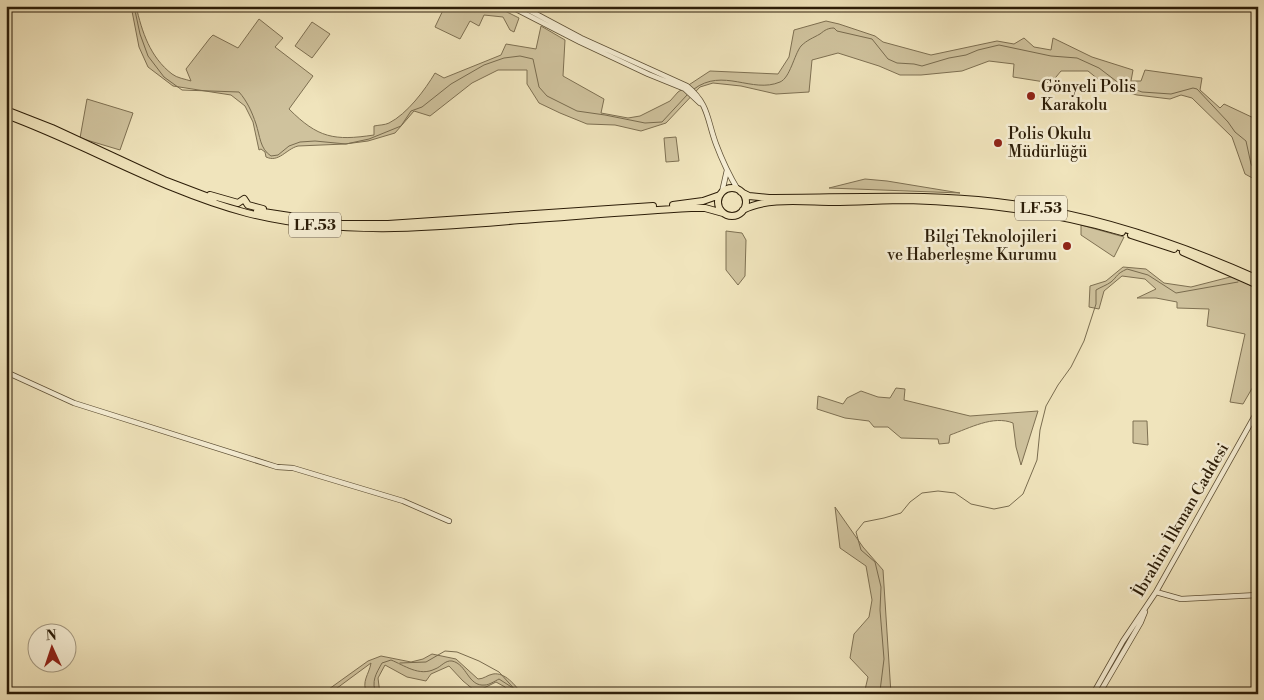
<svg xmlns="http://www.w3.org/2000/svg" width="1264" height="700" viewBox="0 0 1264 700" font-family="'Libre Bodoni',serif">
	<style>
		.green { fill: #cfc29d; stroke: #7e7052 }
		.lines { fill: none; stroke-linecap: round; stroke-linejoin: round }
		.stream { stroke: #796c4f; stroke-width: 1 }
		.minor-casing { stroke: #5d4f35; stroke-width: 6 }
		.highway-casing { stroke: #2c1d08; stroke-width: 8 }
		.minor { stroke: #f5edd3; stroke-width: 4.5 }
		.highway { stroke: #f0e4bc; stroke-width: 6 }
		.poi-dot { fill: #8f2418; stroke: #f5edd3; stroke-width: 2 }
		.labels { text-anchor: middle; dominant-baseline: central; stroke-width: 5; stroke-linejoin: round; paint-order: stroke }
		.shield { fill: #f5edd3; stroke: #685b45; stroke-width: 1 }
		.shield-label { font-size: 15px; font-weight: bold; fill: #2c1d08 }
		.poi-label { font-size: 16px; fill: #2c1d08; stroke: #f5edd3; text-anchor: start }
		.street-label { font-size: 16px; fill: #2c1d08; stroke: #f5edd3 }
	</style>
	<rect width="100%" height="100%" fill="#f0e4bc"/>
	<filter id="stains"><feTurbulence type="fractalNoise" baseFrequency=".004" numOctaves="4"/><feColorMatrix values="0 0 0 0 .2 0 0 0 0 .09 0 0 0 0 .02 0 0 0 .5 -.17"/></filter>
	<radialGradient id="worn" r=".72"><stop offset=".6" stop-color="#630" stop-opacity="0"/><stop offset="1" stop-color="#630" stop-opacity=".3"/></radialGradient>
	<!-- green -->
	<path class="green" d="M131,6h5c6,26 14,51 36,68 5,4 13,5 19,7l-5,-12 24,-31 3,-3 25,13 21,-29 24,19 -8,9 38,29 -24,33c29,29 45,32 85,26v-9c5,-1 11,-1 15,-3 18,-9 36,-33 46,-50l9,5 57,-23 5,-11 30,5 5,-23 24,14 -2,36 41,23 -3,14 27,5 12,-2 30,-15 8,-9 32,-21 68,3 11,-17 5,-27 32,-9 13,3 36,12 8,6 48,13 66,-14 17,3 10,-6 10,9 17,3 2,-12 39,19 41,13 -2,11h10l4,-11 57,8 -2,12 20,18 4,-4 34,16 -3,37 3,2v22l-13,-7 -13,-37 -40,-39 -11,-3 -11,4 -33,-4 -28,-7 -21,-17h-27l-10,12 -38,-6 1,-13 -25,-3 -27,10 -41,4h-21l-21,-9 -41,-13 -26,7 -3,32 -33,2 -35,-8 -28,-3 -13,4 -34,36 -25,8 -26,-6 -28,-1 -27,-11 -21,-10 -12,-19v-14h-29l-26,13 -42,33 -16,-5 -19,22 -27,8 -23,3 -47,2c-12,3 -19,17 -32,11l-1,-5 -4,-3 -2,1 -6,-28 -8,-16 -14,-11 -58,-9 -25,-19 -9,-20z
		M445,6h50l24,12 -5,14 -4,-2 -7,-13 -19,-2 -5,11 -9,-5 -10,18 -25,-12z
		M312,22l18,12 -18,24 -17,-12z
		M87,99l46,14 -13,37 -40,-12z
		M676,137l3,24 -13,1 -2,-24z
		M865,179l22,2 73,12 -131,-5z
		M1081,225l43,12 -10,20 -33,-22z
		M726,231l16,2 4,7 -1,36 -7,9 -12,-15z
		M1123,267l23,2 18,14 27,4 43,-11 24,14v88l-15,26 -13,-2 15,-68 -38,-8 2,-17 -32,-1v-6l-21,-4h-19l19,-9 -11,-10 -23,-3 -18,15 -5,18 -10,-2 1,-21 16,-5z
		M896,388l9,1 -1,11 66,16 68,-5 -17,54 -5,-18 -3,-24c-20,-8 -43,5 -63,12l-1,8 -10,1 -1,-5 -37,-1 -13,-11h-14l-5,-6 -24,-3 -28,-9 1,-13 25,8 4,-6 14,-7 17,6 12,1z
		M1133,421h14l1,24 -15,-2z
		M835,507l28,40 20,23 8,124h-27l4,-17 -18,-19 4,-24 15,-17 3,-17 -6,-34 -26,-18z
		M432,654l24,5 22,20c6,0 9,-4 15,-5 12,-2 22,11 29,20h-14l-3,-7 -9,-5 -14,7 -8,1 -11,-9 -14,-15 -18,8 -5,7 -19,-4 -22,-12 -7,13 2,16h-13c-6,-13 2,-19 4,-31l-42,31h-7l46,-33 13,-5 30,6 12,-3z"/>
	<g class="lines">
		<!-- stream -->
		<path class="stream" d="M134,6l6,28 8,22 16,21 18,13 57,2c8,9 13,20 17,32 4,12 4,25 15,32l7,-1 11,-9 11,-4 15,-1 31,3 23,-5 32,-13 10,-15 11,-4 29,-23 33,-19 20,-7 16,-2 13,3 6,28 8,9 30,15 28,4 40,8 17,-1 25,-27
			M694,89c29,-22 58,5 86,-7 10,-4 14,-27 21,-36 6,-6 12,-8 19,-12 5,-4 8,-6 14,-6l3,3 35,8 16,20 9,4 17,1 8,2 27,-8 17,-3 12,-5 21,-5 52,11 26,2 22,10 21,16 22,8 29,2 22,-6 4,1 31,33 7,10 11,9 5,23 7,12
			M400,663l26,-1 19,-11 12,1 22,9 20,11 20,22
			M376,694c-5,-13 0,-20 6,-31l9,-3c13,5 28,17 44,9 6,-2 10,-9 17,-8 15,3 16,26 33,24 4,0 10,-4 14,-6l14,9 3,6
			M878,694l2,-3 4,-32 -4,-49 1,-23 -6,-25 -14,-12 -5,-18 8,-10 20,-4 17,-5 9,-11 12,-9 16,-2 17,2 16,11 23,5 15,-3 14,-12 14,-34 3,-30 6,-24 12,-21 13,-18 13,-26 12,-37v-14c5,-3 11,-5 15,-8 7,-6 5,-8 16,-13l21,6 28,18 62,-11"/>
		<defs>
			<path id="minor" d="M510,6l70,36 68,32 37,15 15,14
				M521,6l60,32 106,48c22,18 20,34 29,58 6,16 13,31 22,46
				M722,192l5,-22
				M6,372l68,31 203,64 16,1 110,33 46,20
				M1156,592l25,7 77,-4
				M1093,694l30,-53 33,-49 102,-182
				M1099,694l42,-72 4,-10"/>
			<path id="highway" d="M6,110l46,18 112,52 50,19
				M6,115c82,30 157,76 241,98 91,23 182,15 274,7 57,-4 113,-9 170,-12h14l18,5
				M718 202a14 14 0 1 1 28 0a14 14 0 1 1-28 0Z
				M741,192l8,4 20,2c70,0 140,-4 209,2 98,9 191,39 280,79
				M210,195l28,8 6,-4 4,6 15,4
				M673,205l30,-4 17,-6
				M743,210c23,-13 63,-8 89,-8 26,0 51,-2 76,-2 73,2 144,12 214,32
				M257,211l85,13h46l265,-18
				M1131,235l43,14
				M1183,252l75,33"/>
		</defs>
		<!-- minor casing -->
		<use href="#minor" class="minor-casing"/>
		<!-- highway casing -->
		<use href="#highway" class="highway-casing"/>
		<!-- minor -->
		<use href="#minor" class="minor"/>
		<!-- highway -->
		<use href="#highway" class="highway"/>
	</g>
	<!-- markers -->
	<g class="poi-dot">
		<circle cx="1031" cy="96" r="5"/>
		<circle cx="998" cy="143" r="5"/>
		<circle cx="1067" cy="246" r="5"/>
	</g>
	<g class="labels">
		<!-- shield labels -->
		<g class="shield">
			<rect x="1015" y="195.5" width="52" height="25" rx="4"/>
			<rect x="289" y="212.5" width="52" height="25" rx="4"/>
		</g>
		<g class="shield-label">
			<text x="1041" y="208">LF.53</text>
			<text x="315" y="225">LF.53</text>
		</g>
		<!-- poi labels -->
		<g class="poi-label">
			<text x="1041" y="87">Gönyeli Polis<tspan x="1041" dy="18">Karakolu</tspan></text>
			<text x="1008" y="134">Polis Okulu<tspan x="1008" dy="18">Müdürlüğü</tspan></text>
			<text x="1057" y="237" text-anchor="end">Bilgi Teknolojileri<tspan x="1057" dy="18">ve Haberleşme Kurumu</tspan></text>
		</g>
		<!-- street labels -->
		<g class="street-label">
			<text transform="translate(1181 520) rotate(-60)">İbrahim İlkman Caddesi</text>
		</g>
	</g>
	<!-- margin -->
	<rect width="1264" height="700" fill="none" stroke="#f0e4bc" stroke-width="25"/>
	<rect x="8" y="8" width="1249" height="685" fill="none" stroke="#2c1d08" stroke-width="2.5"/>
	<rect x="12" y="12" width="1239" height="675" fill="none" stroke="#2c1d08"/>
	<!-- north arrow -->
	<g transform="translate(52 648) rotate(357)"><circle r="24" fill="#f5edd3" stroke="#a59a82"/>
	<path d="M0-4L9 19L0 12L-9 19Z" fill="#8f2418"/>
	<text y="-8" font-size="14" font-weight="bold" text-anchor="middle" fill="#2c1d08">N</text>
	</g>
	<rect width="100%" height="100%" filter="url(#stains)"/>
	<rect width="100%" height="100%" fill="url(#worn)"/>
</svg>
